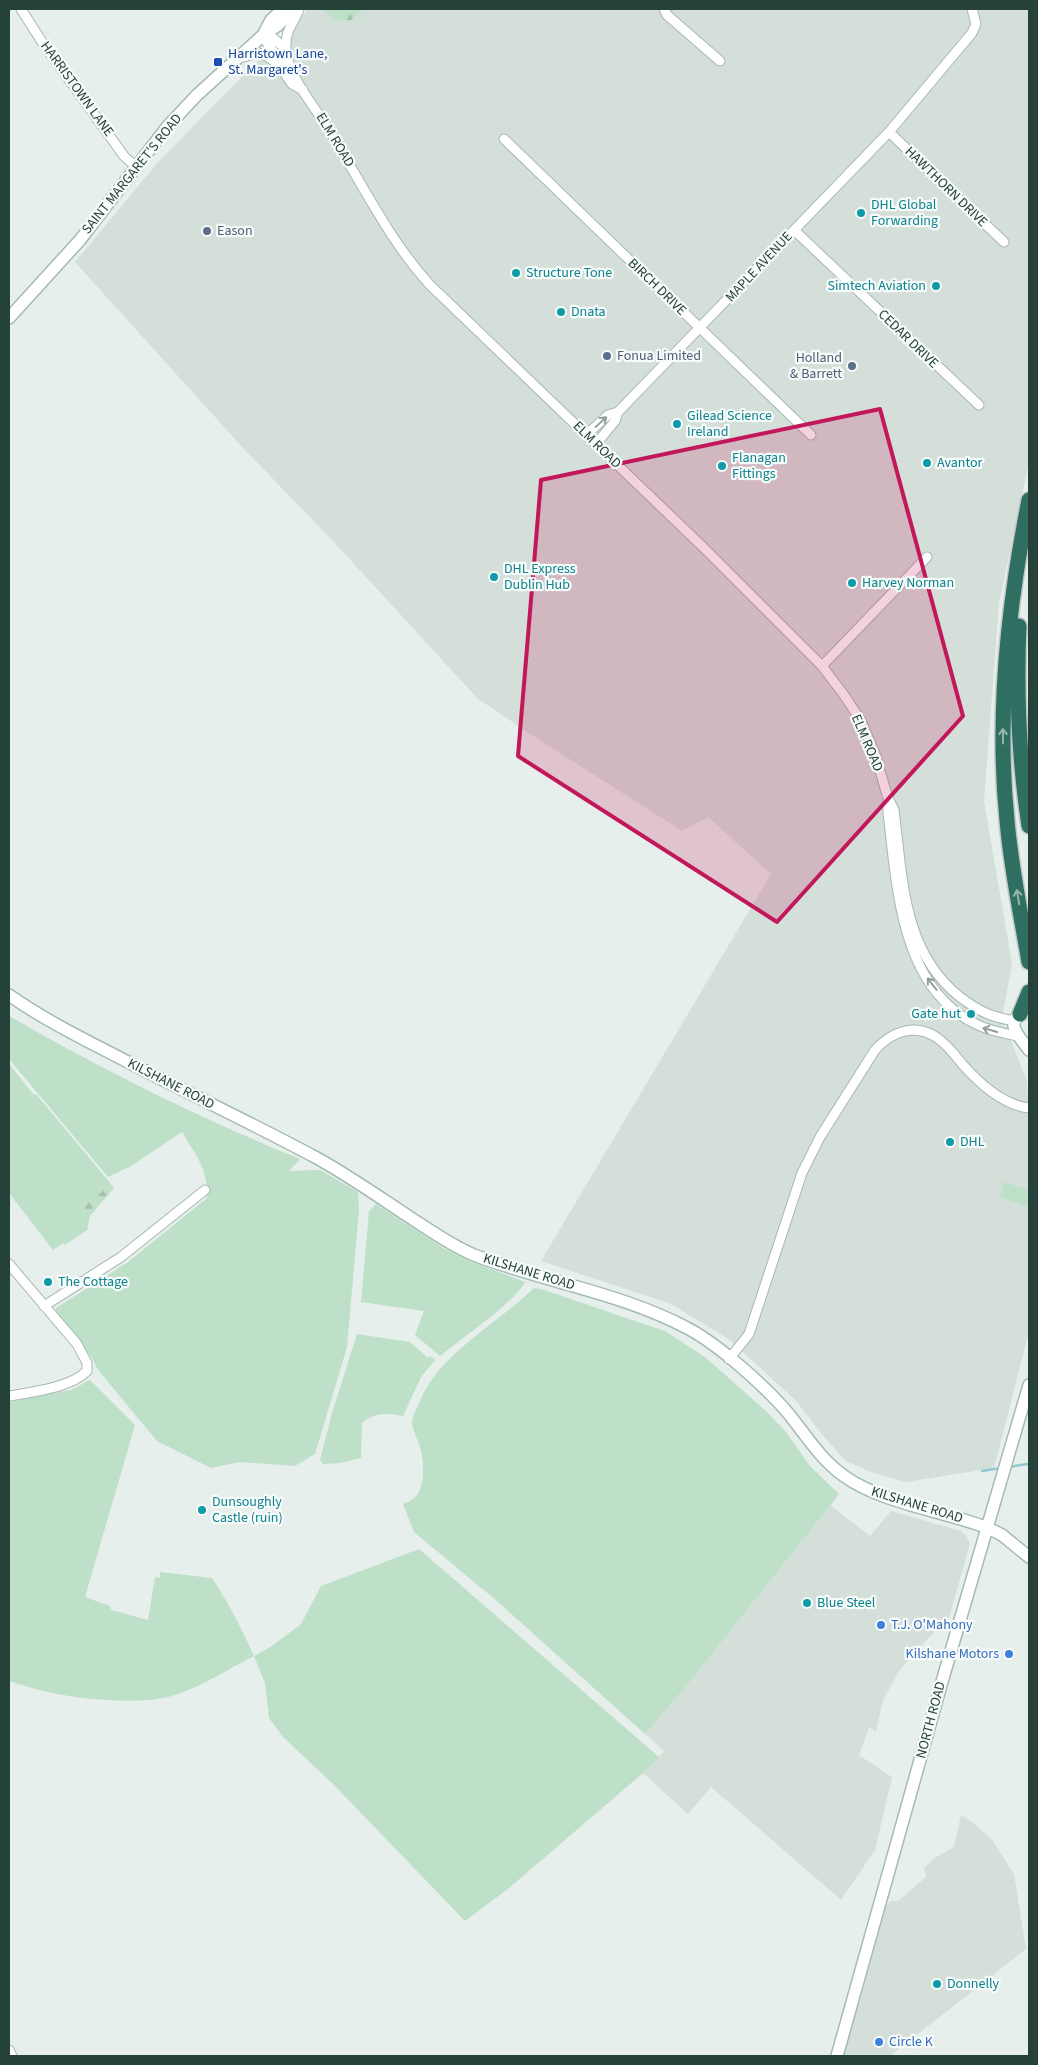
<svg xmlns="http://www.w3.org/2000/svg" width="1038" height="2065" viewBox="0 0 1038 2065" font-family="'Source Sans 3',sans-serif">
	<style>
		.built { fill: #d4dfda }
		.green { fill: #bfe0c8 }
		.forest { fill: url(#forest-firs) }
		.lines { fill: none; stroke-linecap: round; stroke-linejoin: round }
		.stream { stroke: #8ec9d4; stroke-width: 2.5 }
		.street-casing { stroke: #a8b8b2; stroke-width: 11 }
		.secondary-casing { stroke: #a4bbb3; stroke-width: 14 }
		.highway-casing { stroke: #c2cac8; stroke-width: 18 }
		.street { stroke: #fff; stroke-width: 9 }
		.secondary { stroke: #fff; stroke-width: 11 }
		.highway { stroke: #2f6f62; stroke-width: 15 }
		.oneway { stroke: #92a09c }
		.oneway2 { stroke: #93b5ae }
		.marked { fill: #c2185b; fill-opacity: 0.2; stroke: #c2185b; stroke-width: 4; stroke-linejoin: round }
		.transit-dot { fill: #1a4fb4; stroke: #f7fbf9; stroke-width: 2 }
		.culture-dot { fill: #0f9aa8; stroke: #f7fbf9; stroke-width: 2 }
		.service-dot { fill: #5c6f8a; stroke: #f7fbf9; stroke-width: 2 }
		.shop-dot { fill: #3f7fe0; stroke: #f7fbf9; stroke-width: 2 }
		.labels { text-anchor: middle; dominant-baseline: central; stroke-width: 4.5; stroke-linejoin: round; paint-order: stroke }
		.transit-label { font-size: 14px; fill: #164399; stroke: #f7fbf9; text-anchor: start }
		.street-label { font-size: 14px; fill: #24423a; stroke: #f7fbf9 }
		.culture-label { font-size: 14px; fill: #0d838f; stroke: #f7fbf9; text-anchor: start }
		.service-label { font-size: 14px; fill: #4e5e75; stroke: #f7fbf9; text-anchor: start }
		.shop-label { font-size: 14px; fill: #366cbe; stroke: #f7fbf9; text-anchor: start }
	</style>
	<defs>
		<pattern id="forest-firs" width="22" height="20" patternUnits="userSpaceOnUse" patternTransform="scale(1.25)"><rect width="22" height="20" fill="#bfe0c8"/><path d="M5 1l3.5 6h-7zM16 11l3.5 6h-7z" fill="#a4c1ad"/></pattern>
	</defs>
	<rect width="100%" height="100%" fill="#e6efeb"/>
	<!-- built -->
	<path class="built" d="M309,9h720v453l-30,141 -15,198 28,163 -10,54 25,63 2,37v214l-35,136 -88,14 -35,-10 -25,-11 -21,-23 -29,-37 -66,-61 -59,-36 -130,-43 230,-387 -63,-57 -26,14 -144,-92 -60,-40 -145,-158 -90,-93 -168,-186 84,-101z
		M830,1505l40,31 21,-25 70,20 6,6 3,7 -21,74 -15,14 -35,39 -16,29 -7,32 -7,-5 -10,28 33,22 -17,73 -34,50 -130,-113 -23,27 -45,-41 21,-22 -19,-17 44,-51z
		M961,1815l15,10 16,15 22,34 12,75 -136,107h-49l12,-37 7,-18 26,-95 5,-5h7l28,-24 -2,-9 9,-9 21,-12z"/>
	<!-- green -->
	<path class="green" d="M9,1016c94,54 190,102 291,143l-11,12 31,-1 38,22 1,18 -12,137 -32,107 -20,12 -56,-4 -28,6 -54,-27 -59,-71 -6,-12 -36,-44v-6l72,-46 79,-64c1,-29 -10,-41 -25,-66l-51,34 -23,11 -99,-118z
		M9,1064l25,31 2,-1 75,90 -26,22 -2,23 -30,21 -44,-57z
		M1004,1182l25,8v17l-30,-10z
		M376,1204l69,45 22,11 58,22c-11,21 -64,57 -85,74l-25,-21 9,-24 -63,-9 8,-91z
		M534,1288l7,1 124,42 40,26 61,54 20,21 24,34 29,28 -150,189 -44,51 -148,-133 -83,-69 -11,-28c3,-1 7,-3 10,-5 14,-10 11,-41 6,-55 -2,-6 -7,-15 -7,-22 1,-6 5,-15 8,-21 19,-47 78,-78 114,-113z
		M357,1334l53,8 18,16 2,-2 5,4 -14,17 -18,39c-16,-3 -28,-4 -41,7l-1,35 -21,5 -17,1 -3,-4 12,-47z
		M90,1380l45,45 -50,172 25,9 1,4 37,10 7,-43 5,1v-6l52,6c17,26 29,49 42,78l18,-10 29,-22 20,-38 98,-37 240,208 -16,16 -134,115 -44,33 -132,-137 -50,-47 -14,-19 -4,-35 -11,-27c-26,13 -51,30 -79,39 -30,10 -87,5 -118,-1 -16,-3 -32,-8 -48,-13v-281l62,-10z"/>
	<!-- forest -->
	<path class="forest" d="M323,9h41l-12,11 -16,1z
		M111,1184l3,4 -24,28 -3,14 -22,15 -2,-2 20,-14 2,-23z"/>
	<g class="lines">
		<!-- stream -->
		<path class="stream" d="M1009,1467l18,-3
			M982,1471l19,-3"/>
		<defs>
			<path id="street" d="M21,9l21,33 82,114 12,11
				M299,9c-5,15 -14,20 -13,39 1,29 32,62 46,87 31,51 58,106 98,150l275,264 117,117 22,29 17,26 14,33 13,44 6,12c9,68 8,141 66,187 20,15 31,20 55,24
				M664,9l3,6 53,46
				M262,36l19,26
				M262,36l11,2 13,11
				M239,58l19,-5 9,3 11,8 14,20 11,6
				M889,132l115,110
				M504,139l307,296
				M794,230l185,175
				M586,435l22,-20 10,-3
				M596,444l19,-23 3,-9 271,-280 83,-99 4,-9 -4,-15
				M822,666l105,-109
				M888,801v12c9,73 12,178 92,213 11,5 24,7 37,10
				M9,1264l68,80 10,19v8c-17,17 -55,21 -78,25
				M44,1306l77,-49 84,-67
				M729,1359l20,-25 53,-161 18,-36 55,-87c16,-18 39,-27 61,-13 11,7 19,18 27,28 17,19 40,40 66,43
				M9,2050l3,6"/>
			<path id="secondary" d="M264,33l7,-13 12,-11
				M9,318l71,-78 87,-113 30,-32 65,-59 15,-10 17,-17
				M9,995c37,26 78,46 119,67 62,32 125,62 187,95 33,18 64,40 96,61 20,13 41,28 63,37 71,27 148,38 215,74 30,16 77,58 99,84 18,22 32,46 56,63 37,27 100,35 144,52l14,7 27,22
				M1027,1011c-26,10 -7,26 2,39
				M837,2056l104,-371 88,-300"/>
			<path id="highway" d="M1029,500c-21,105 -33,214 -22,320 4,48 14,95 22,142
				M1019,626c-3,67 0,133 10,200
				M1020,1014l9,-22"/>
		</defs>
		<!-- street casing -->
		<use href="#street" class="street-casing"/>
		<!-- secondary casing -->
		<use href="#secondary" class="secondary-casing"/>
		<!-- highway casing -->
		<use href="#highway" class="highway-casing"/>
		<!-- street -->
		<use href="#street" class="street"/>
		<!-- secondary -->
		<use href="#secondary" class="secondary"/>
		<!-- highway -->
		<use href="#highway" class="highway"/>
	</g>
	<!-- one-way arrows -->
	<defs><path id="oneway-shaft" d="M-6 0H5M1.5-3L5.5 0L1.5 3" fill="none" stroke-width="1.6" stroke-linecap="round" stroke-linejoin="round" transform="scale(1.25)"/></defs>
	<g class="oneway">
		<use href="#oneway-shaft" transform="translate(601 422) rotate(-43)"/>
		<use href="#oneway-shaft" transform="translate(932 984) rotate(-128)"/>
		<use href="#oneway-shaft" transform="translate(990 1030) rotate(-164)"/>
	</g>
	<g class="oneway2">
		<use href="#oneway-shaft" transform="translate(1003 736) rotate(-90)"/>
		<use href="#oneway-shaft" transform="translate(1018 897) rotate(-100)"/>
	</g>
	<!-- marked area -->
	<path class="marked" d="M880,409l83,307 -186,206 -259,-166 23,-276z"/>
	<!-- markers -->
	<rect class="transit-dot" x="213" y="57" width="10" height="10" rx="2.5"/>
	<g class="culture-dot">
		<circle cx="861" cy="213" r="5"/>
		<circle cx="516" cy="273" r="5"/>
		<circle cx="936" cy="286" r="5"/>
		<circle cx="561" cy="312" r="5"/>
		<circle cx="677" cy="424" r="5"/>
		<circle cx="927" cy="463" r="5"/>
		<circle cx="722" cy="466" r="5"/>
		<circle cx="494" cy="577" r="5"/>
		<circle cx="852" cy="583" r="5"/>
		<circle cx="971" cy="1014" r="5"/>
		<circle cx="950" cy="1142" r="5"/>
		<circle cx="48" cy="1282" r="5"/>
		<circle cx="202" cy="1510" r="5"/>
		<circle cx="807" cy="1603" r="5"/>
		<circle cx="937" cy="1984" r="5"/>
	</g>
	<g class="service-dot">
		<circle cx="207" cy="231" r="5"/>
		<circle cx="607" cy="356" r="5"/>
		<circle cx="852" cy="366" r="5"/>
	</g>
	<g class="shop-dot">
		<circle cx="881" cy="1625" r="5"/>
		<circle cx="1009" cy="1654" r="5"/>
		<circle cx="879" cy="2042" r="5"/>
	</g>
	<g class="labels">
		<!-- transit labels -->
		<g class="transit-label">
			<text x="228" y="54">Harristown Lane,<tspan x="228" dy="16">St. Margaret's</tspan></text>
		</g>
		<!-- street labels -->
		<g class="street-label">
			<text transform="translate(77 89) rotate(54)">HARRISTOWN LANE</text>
			<text transform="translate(335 140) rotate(59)">ELM ROAD</text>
			<text transform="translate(132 174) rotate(-51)">SAINT MARGARET'S ROAD</text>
			<text transform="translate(946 187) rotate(44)">HAWTHORN DRIVE</text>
			<text transform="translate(759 267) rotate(-47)">MAPLE AVENUE</text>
			<text transform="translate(657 287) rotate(44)">BIRCH DRIVE</text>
			<text transform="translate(908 339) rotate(44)">CEDAR DRIVE</text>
			<text transform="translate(597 445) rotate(44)">ELM ROAD</text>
			<text transform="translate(867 743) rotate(67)">ELM ROAD</text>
			<text transform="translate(171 1084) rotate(27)">KILSHANE ROAD</text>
			<text transform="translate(529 1272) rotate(17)">KILSHANE ROAD</text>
			<text transform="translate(917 1505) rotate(17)">KILSHANE ROAD</text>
			<text transform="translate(931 1720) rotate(-75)">NORTH ROAD</text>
		</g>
		<!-- culture labels -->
		<g class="culture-label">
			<text x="871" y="205">DHL Global<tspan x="871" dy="16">Forwarding</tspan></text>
			<text x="526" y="273">Structure Tone</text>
			<text x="926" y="286" text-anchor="end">Simtech Aviation</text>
			<text x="571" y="312">Dnata</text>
			<text x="687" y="416">Gilead Science<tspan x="687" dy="16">Ireland</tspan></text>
			<text x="732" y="458">Flanagan<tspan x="732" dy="16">Fittings</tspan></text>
			<text x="937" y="463">Avantor</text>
			<text x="504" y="569">DHL Express<tspan x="504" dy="16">Dublin Hub</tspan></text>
			<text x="862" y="583">Harvey Norman</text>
			<text x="961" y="1014" text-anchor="end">Gate hut</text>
			<text x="960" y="1142">DHL</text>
			<text x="58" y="1282">The Cottage</text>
			<text x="212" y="1502">Dunsoughly<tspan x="212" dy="16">Castle (ruin)</tspan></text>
			<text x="817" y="1603">Blue Steel</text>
			<text x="947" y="1984">Donnelly</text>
		</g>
		<!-- service labels -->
		<g class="service-label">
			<text x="217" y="231">Eason</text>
			<text x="617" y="356">Fonua Limited</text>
			<text x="842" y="358" text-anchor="end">Holland<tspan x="842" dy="16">&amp; Barrett</tspan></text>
		</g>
		<!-- shop labels -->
		<g class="shop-label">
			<text x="891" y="1625">T.J. O'Mahony</text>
			<text x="999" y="1654" text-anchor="end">Kilshane Motors</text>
			<text x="889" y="2042">Circle K</text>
		</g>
	</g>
	<!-- border -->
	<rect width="1038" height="2065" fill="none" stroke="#24423a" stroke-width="20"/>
</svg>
